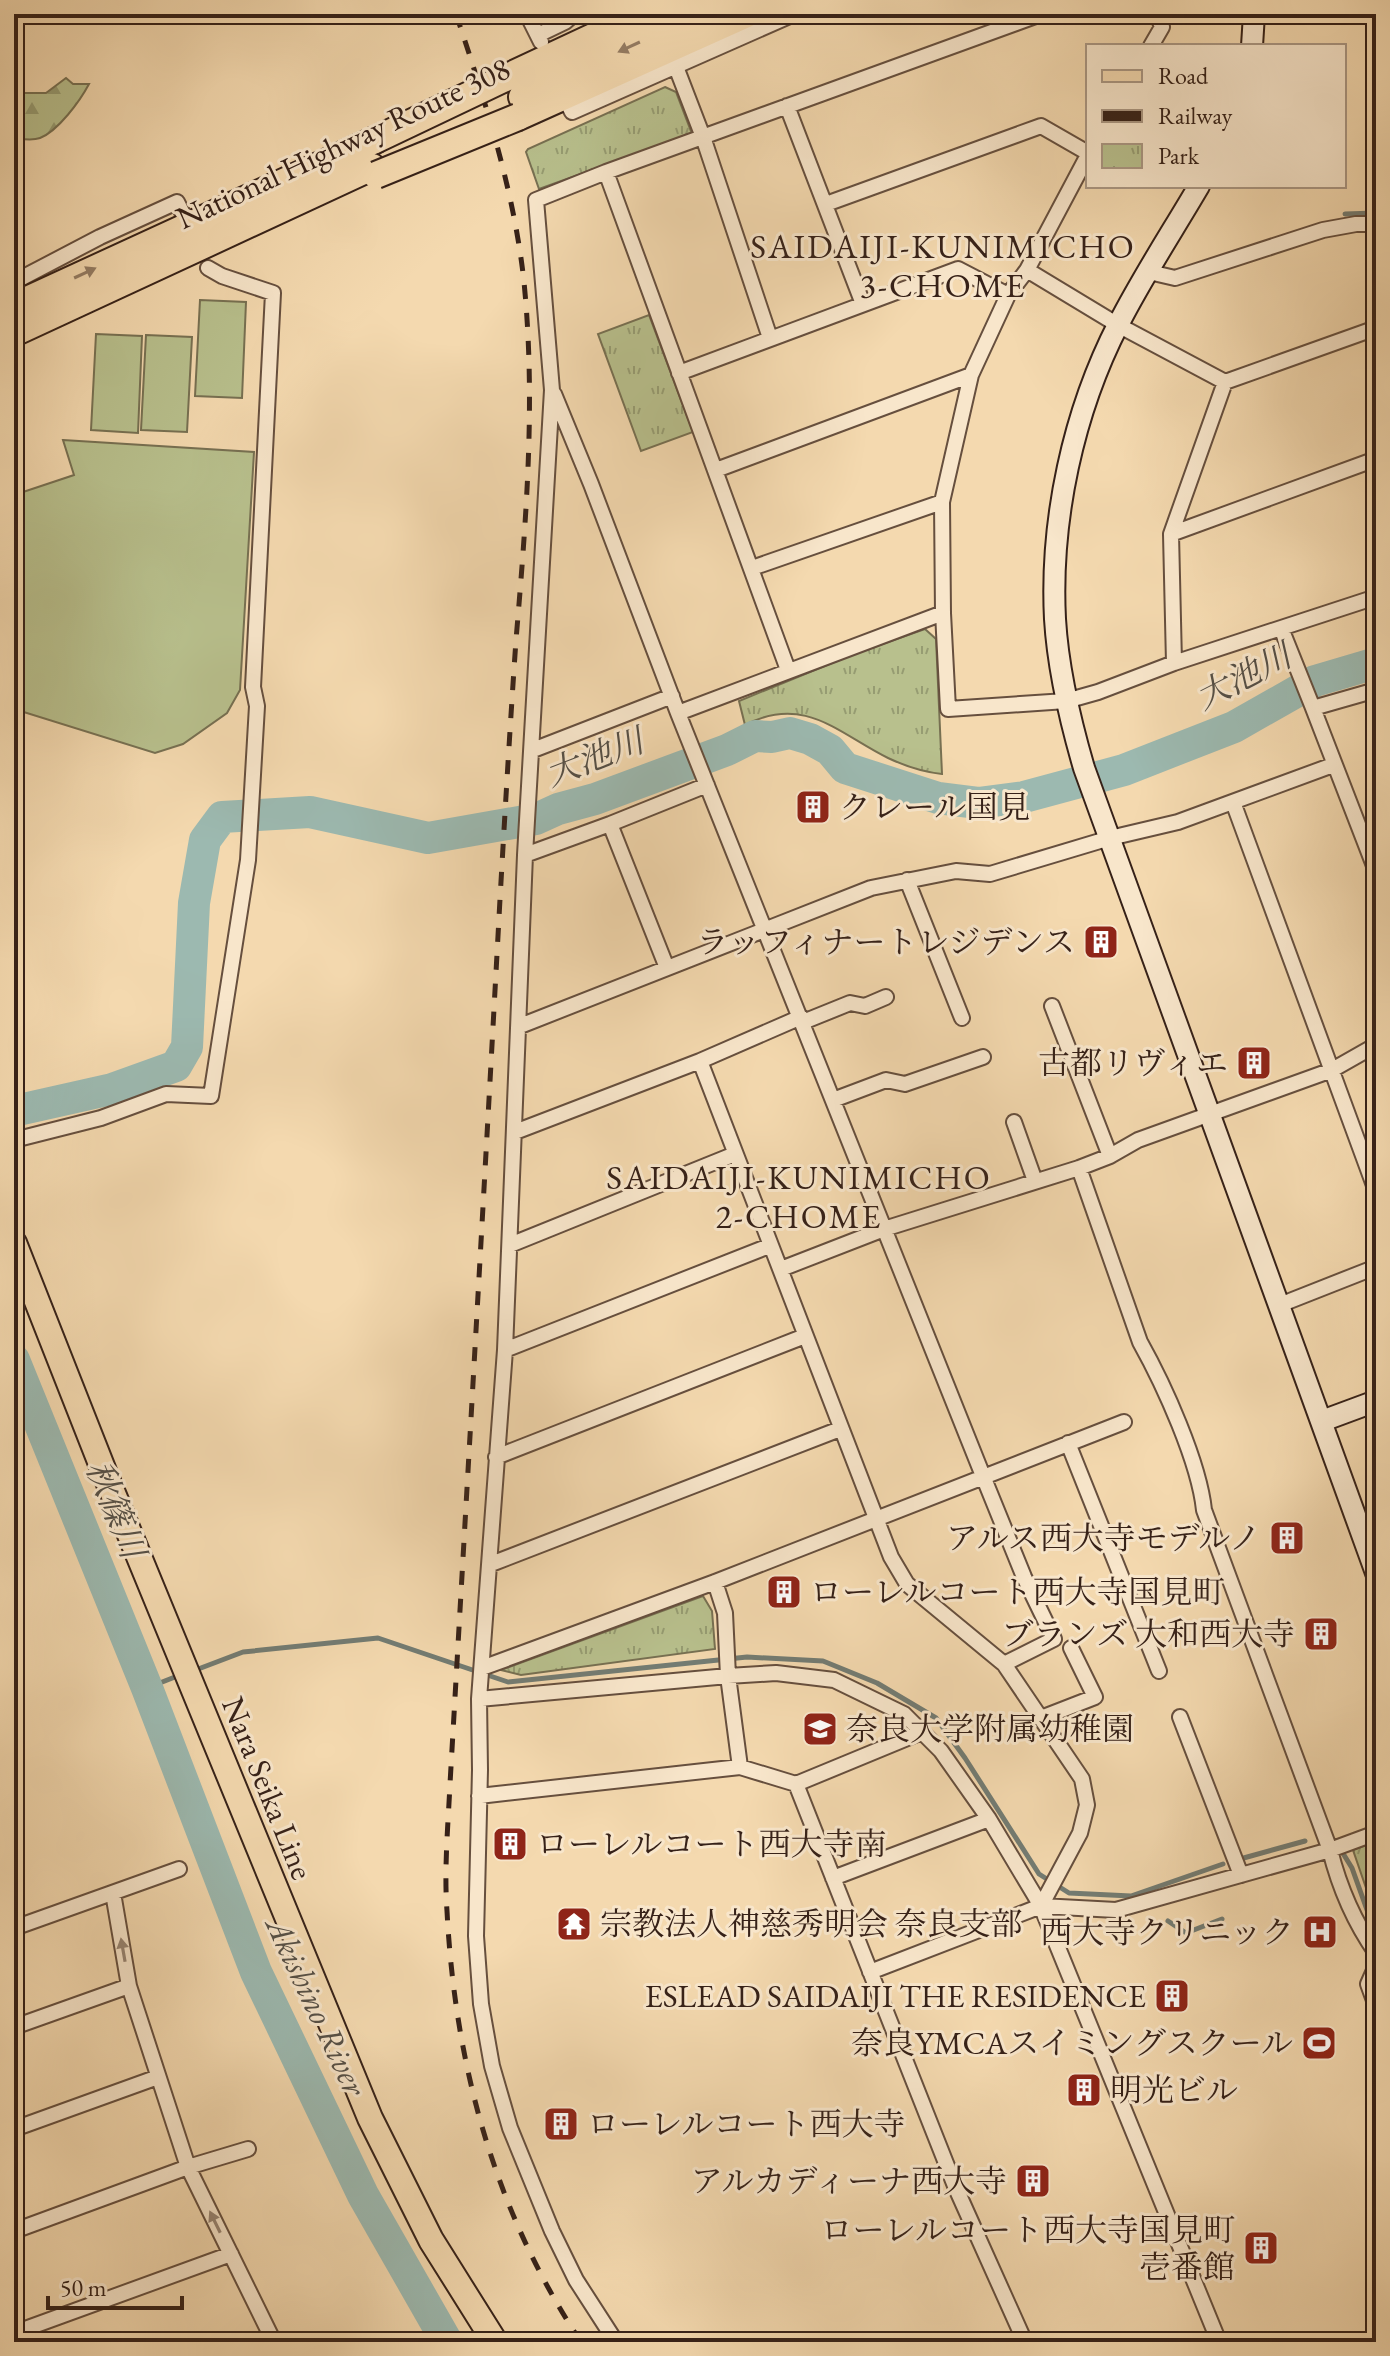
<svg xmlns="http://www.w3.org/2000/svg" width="1390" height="2356" viewBox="0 0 1390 2356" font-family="'EB Garamond','Noto Serif JP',serif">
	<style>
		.grass { fill: #b8c08d; stroke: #777052; stroke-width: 2 }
		.forest { fill: url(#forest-firs); stroke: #777052; stroke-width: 2 }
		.park { fill: url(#park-tufts); stroke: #777052; stroke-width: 2 }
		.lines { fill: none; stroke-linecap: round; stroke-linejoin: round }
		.stream { stroke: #737c73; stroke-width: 5 }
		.river { stroke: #9cb9b0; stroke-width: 32 }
		.street-casing { stroke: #664f3e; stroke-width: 18 }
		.secondary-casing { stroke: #362118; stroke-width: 24 }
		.primary-casing { stroke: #362118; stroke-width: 28 }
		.highway-casing { stroke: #362118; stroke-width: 30 }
		.street { stroke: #f8e6cb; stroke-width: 14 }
		.secondary { stroke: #f8e6cb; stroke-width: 20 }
		.primary { stroke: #f4d9af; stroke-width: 24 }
		.highway { stroke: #f4d9af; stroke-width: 26 }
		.rail { stroke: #362118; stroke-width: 5; stroke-dasharray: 14 14; stroke-linecap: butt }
		.highway-bridge-casing { stroke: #362118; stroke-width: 30; stroke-linecap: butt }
		.highway-bridge { stroke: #f4d9af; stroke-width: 26 }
		.oneway { fill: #957d64 }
		.oneway2 { fill: #978472 }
		.labels { text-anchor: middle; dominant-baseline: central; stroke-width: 6; stroke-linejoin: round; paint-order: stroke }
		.street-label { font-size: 32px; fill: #362118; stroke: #f8e6cb }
		.poi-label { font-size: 32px; fill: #362118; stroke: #f8e6cb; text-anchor: end }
		.neighbourhood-label { font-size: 34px; letter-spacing: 2px; fill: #362118; stroke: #f8e6cb }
		.water-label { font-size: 34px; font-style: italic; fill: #554f46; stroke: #f8e6cb }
	</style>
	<defs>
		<pattern id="forest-firs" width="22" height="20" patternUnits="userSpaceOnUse" patternTransform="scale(2)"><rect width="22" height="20" fill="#b8c08d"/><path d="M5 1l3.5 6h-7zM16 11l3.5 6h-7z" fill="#969c72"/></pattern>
		<pattern id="park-tufts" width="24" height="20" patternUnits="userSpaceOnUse" patternTransform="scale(2)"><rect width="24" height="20" fill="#b8c08d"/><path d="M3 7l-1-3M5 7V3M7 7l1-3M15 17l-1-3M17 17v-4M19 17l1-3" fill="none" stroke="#969c72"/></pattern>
	</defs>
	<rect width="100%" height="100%" fill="#f4d9af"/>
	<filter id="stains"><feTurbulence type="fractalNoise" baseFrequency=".0025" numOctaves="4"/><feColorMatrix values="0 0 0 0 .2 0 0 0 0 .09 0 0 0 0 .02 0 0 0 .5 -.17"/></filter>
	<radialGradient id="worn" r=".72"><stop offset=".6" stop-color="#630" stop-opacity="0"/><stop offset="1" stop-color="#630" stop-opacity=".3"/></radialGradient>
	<!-- grass -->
	<path class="grass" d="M200,300l46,2 -4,96 -47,-2z
		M96,334l46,2 -4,97 -47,-3z
		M146,335l46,2 -5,95 -46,-2z
		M63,440l191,12 -14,238 -13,23 -44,31 -28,9 -141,-44v-214l60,-20z"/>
	<!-- forest -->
	<path class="forest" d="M14,54l8,39h24l20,-15 7,6h16c-9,17 -31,47 -49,54 -8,3 -18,1 -26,0z"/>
	<!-- park -->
	<path class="park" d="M665,87l11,5 16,42 -153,55 -13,-37 2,-3z
		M649,315l44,117 -52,19 -43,-117z
		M925,629l11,10 6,135c-19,-2 -37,-8 -54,-16 -49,-24 -83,-64 -143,-33l-6,-24 115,-47z
		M703,1596l9,15 3,38 -194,26 -20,-5z
		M1376,1841v76l-23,-67z"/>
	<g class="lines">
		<!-- stream -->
		<path class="stream" d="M1345,214l31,-1
			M193,1671l50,-19 135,-14 130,44 239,-25 76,4 54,22 59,35 29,40 74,116 30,19 62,3 92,-32
			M147,1688l33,-13
			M1344,1855l8,13 24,67
			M1240,1859l65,-18
			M1168,1921l18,12 36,-14"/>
		<!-- river -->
		<path class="river" d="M14,1111l98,-22 64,-23 11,-19 7,-144 11,-63 17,-23 88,-5 118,26 108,-19 22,-10 37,-10 132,-49 28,-14 17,1 18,-4 20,6 20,11 15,18 93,30 40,5 46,-6 100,-27 110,-43 81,-46 61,-18
			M14,1360l133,328 109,284 107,223 84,147"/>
		<defs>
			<path id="street" d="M527,14l14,28
				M538,35l27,-13 9,-8
				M1151,46l11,-19 -5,-13
				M673,59l30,78 67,201
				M787,106l76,198
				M570,108l2,4 222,-98
				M1088,155l-61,115 -19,25 -37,80 -29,127 1,111 5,96 118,-8 32,-9 76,-29 202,-66
				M606,172l182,498
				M826,204l215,-78 47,27
				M1027,270l91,55 107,57 151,-54
				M1149,272l26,6 148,-48 33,-6h20
				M14,282l86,-45 77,-35 5,10
				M14,358l1,-1
				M679,373l279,-104 50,26
				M554,394l37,90 87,229 305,763 41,101 30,62 -50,25
				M716,470l255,-95
				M1171,534l205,-75
				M752,568l190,-66
				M1281,628l32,80
				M1174,663l-3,-129 54,-152
				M1376,690l-63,18 63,163
				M678,713l265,-100
				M533,750l139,-54
				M1233,802l143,389
				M610,824l57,144
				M525,855l85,-31 97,-39
				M907,880l55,138
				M1052,1006l58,150
				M803,1022l47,-19 15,3 21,-9
				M520,1026l351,-138 85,-17 34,3 120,-36 68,-16 155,-57
				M700,1061l191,496 16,27 97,80 78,115 5,26 -7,28 -39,73 178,436
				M833,1100l53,-20 19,4 78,-27
				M1014,1122l21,59
				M515,1132l185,-71 101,-44
				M14,1140l87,-22 65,-24 45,2 37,-236 9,-154 -4,-19 20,-394 -51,-17 -14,-8
				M1079,1168l61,174c24,43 59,120 64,168l126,340 46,-17
				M510,1245l225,-91
				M781,1269l103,-40 195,-61 31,-12 28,-16 194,-70 44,-25
				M1277,1306l99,-39
				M505,1350l264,-104
				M1068,1443l91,228
				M496,1457l309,-121
				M491,1564l349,-135
				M715,1582l10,31 3,63 12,91
				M482,1668l233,-86 409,-160
				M479,1699l249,-23 48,-3 58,7 70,34 37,37 48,68 52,87 75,4 214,-60c9,36 25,73 46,103
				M1180,1717l61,158
				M1041,1718l54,-21 -24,-49
				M796,1784l126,-52
				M479,1796l261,-29 56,17 159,402 70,156
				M833,1878l156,-59
				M113,1893l16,93 59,181 86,175
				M14,1928l165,-59
				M1376,1966l-8,18 8,22
				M870,1972l171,-66
				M14,2027l115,-41
				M14,2129l144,-52
				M14,2231l174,-64 60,-18
				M14,2333l217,-79
				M616,2342l-40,-62 -24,-49 -42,-103 -18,-62 -11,-62 -5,-68 4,-166 -1,-71 26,-349 20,-495 27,-465 -16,-190 70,-28 435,-158"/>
			<path id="secondary" d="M1252,46l2,-32
				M1199,186c-27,46 -56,90 -80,137 -46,89 -69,197 -64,296 3,51 15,101 29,149l292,805
				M1322,1421l54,-20"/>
			<path id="primary" d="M14,1243l91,231 265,644 61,122 64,102"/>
			<path id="highway" d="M503,79l139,-65
				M522,97l178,-83
				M518,117l229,-103
				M14,306l361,-166
				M14,333l358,-166"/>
		</defs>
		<!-- street casing -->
		<use href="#street" class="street-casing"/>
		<!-- secondary casing -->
		<use href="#secondary" class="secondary-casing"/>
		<!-- primary casing -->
		<use href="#primary" class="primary-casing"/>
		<!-- highway casing -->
		<use href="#highway" class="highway-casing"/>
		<!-- street -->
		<use href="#street" class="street"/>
		<!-- secondary -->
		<use href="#secondary" class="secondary"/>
		<!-- primary -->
		<use href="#primary" class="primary"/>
		<!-- highway -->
		<use href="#highway" class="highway"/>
		<!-- rail -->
		<path class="rail" d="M456,14c29,87 58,176 68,268 12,120 2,239 -8,358 -6,86 -11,172 -16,259 -16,295 -33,590 -50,885 -2,42 -6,85 -3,127 8,155 48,301 134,431"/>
		<defs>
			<path id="highway-bridge" d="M375,140l128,-61
				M376,175l142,-58"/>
		</defs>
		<!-- highway-bridge casing -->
		<use href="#highway-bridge" class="highway-bridge-casing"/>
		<!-- highway-bridge -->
		<use href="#highway-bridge" class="highway-bridge"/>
	</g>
	<!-- one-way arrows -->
	<defs><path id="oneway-solid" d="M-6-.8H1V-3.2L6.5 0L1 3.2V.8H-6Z" transform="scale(2)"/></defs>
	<g class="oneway">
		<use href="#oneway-solid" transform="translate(629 47) rotate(155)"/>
		<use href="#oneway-solid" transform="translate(85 273) rotate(-25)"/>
	</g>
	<g class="oneway2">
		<use href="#oneway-solid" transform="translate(123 1950) rotate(-100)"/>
		<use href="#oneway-solid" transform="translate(215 2222) rotate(-116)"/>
	</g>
	<!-- icons -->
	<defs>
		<symbol id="building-square" viewBox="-11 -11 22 22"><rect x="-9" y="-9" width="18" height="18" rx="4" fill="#8f2418" stroke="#f8e6cb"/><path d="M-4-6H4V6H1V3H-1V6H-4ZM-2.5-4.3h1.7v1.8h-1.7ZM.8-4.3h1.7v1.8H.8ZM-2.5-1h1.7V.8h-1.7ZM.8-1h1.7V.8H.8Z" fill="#fff"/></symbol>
		<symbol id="school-square" viewBox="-11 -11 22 22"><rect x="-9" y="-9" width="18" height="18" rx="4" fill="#8f2418" stroke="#f8e6cb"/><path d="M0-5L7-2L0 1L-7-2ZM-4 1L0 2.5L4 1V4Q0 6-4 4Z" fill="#fff"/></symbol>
		<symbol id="temple-square" viewBox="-11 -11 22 22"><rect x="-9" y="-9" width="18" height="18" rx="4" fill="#8f2418" stroke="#f8e6cb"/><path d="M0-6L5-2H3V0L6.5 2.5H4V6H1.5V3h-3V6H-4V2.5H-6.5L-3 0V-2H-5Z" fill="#fff"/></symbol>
		<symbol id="hospital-square" viewBox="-11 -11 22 22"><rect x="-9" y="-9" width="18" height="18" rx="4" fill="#8f2418" stroke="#f8e6cb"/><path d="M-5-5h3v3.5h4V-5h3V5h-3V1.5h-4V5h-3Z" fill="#fff"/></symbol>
		<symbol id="stadium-square" viewBox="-11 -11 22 22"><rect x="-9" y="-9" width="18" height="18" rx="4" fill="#8f2418" stroke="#f8e6cb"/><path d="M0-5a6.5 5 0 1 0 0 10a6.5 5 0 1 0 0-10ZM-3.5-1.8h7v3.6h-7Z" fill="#fff"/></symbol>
	</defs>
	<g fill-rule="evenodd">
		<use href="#building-square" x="793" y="787" width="40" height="40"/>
		<use href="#building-square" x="1081" y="922" width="40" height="40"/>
		<use href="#building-square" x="1234" y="1043" width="40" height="40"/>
		<use href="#building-square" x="1267" y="1518" width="40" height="40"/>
		<use href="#building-square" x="764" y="1572" width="40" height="40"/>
		<use href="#building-square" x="1301" y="1614" width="40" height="40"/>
		<use href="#school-square" x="800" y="1709" width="40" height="40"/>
		<use href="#building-square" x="490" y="1824" width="40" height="40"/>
		<use href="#temple-square" x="554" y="1904" width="40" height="40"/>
		<use href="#hospital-square" x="1300" y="1912" width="40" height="40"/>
		<use href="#building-square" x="1152" y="1976" width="40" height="40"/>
		<use href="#stadium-square" x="1299" y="2023" width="40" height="40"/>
		<use href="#building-square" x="1064" y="2070" width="40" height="40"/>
		<use href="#building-square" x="541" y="2104" width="40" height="40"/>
		<use href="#building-square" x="1013" y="2161" width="40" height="40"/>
		<use href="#building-square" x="1241" y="2228" width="40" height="40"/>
	</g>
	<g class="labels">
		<!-- street labels -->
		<g class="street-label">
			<text transform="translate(343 143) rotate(-25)">National Highway Route 308</text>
			<text transform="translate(268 1788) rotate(68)">Nara Seika Line</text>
		</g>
		<!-- poi labels -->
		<g class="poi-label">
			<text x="839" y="807" text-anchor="start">クレール国見</text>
			<text x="1075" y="942">ラッフィナートレジデンス</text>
			<text x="1228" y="1063">古都リヴィエ</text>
			<text x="1261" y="1538">アルス西大寺モデルノ</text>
			<text x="810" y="1592" text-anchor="start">ローレルコート西大寺国見町</text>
			<text x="1295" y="1634">ブランズ 大和西大寺</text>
			<text x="846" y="1729" text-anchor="start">奈良大学附属幼稚園</text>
			<text x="536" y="1844" text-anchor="start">ローレルコート西大寺南</text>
			<text x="600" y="1924" text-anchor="start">宗教法人神慈秀明会 奈良支部</text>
			<text x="1294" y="1932">西大寺クリニック</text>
			<text x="1146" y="1996">ESLEAD SAIDAIJI THE RESIDENCE</text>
			<text x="1293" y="2043">奈良YMCAスイミングスクール</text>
			<text x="1110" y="2090" text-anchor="start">明光ビル</text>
			<text x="587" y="2124" text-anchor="start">ローレルコート西大寺</text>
			<text x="1007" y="2181">アルカディーナ西大寺</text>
			<text x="1235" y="2230">ローレルコート西大寺国見町<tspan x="1235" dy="37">壱番館</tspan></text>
		</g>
		<!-- neighbourhood labels -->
		<g class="neighbourhood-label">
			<text x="943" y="246">SAIDAIJI-KUNIMICHO<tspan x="943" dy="39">3-CHOME</tspan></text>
			<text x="799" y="1177">SAIDAIJI-KUNIMICHO<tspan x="799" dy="39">2-CHOME</tspan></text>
		</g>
		<!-- water labels -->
		<g class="water-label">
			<text transform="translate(1243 676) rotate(-27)">大池川</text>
			<text transform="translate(594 757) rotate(-21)">大池川</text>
			<text transform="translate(116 1509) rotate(68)">秋篠川</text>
			<text transform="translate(317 2006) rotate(65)">Akishino River</text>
		</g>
	</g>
	<!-- margin -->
	<rect width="1390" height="2356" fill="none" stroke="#f4d9af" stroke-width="48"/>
	<rect x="16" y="16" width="1358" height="2324" fill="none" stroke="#362118" stroke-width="4"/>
	<rect x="24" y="24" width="1342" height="2308" fill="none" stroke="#362118" stroke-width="2"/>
	<!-- legend -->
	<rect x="1086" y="44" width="260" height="144" fill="#f8e6cb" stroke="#aa9783" stroke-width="2"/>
	<rect x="1102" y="70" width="40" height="12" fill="#f4d9af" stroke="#aa9783" stroke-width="2"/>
	<text x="1158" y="84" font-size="24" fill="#362118">Road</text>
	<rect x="1102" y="110" width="40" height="12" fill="#362118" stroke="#aa9783" stroke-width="2"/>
	<text x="1158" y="124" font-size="24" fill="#362118">Railway</text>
	<rect x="1102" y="144" width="40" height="24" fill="url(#park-tufts)" stroke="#aa9783" stroke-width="2"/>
	<text x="1158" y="164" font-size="24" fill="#362118">Park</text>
	<!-- scale -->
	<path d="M48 2296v12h134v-12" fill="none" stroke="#362118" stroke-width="4"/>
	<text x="60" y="2296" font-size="24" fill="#362118" stroke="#f8e6cb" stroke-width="6" paint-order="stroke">50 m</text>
	<rect width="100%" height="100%" filter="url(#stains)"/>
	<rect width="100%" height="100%" fill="url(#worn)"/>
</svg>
